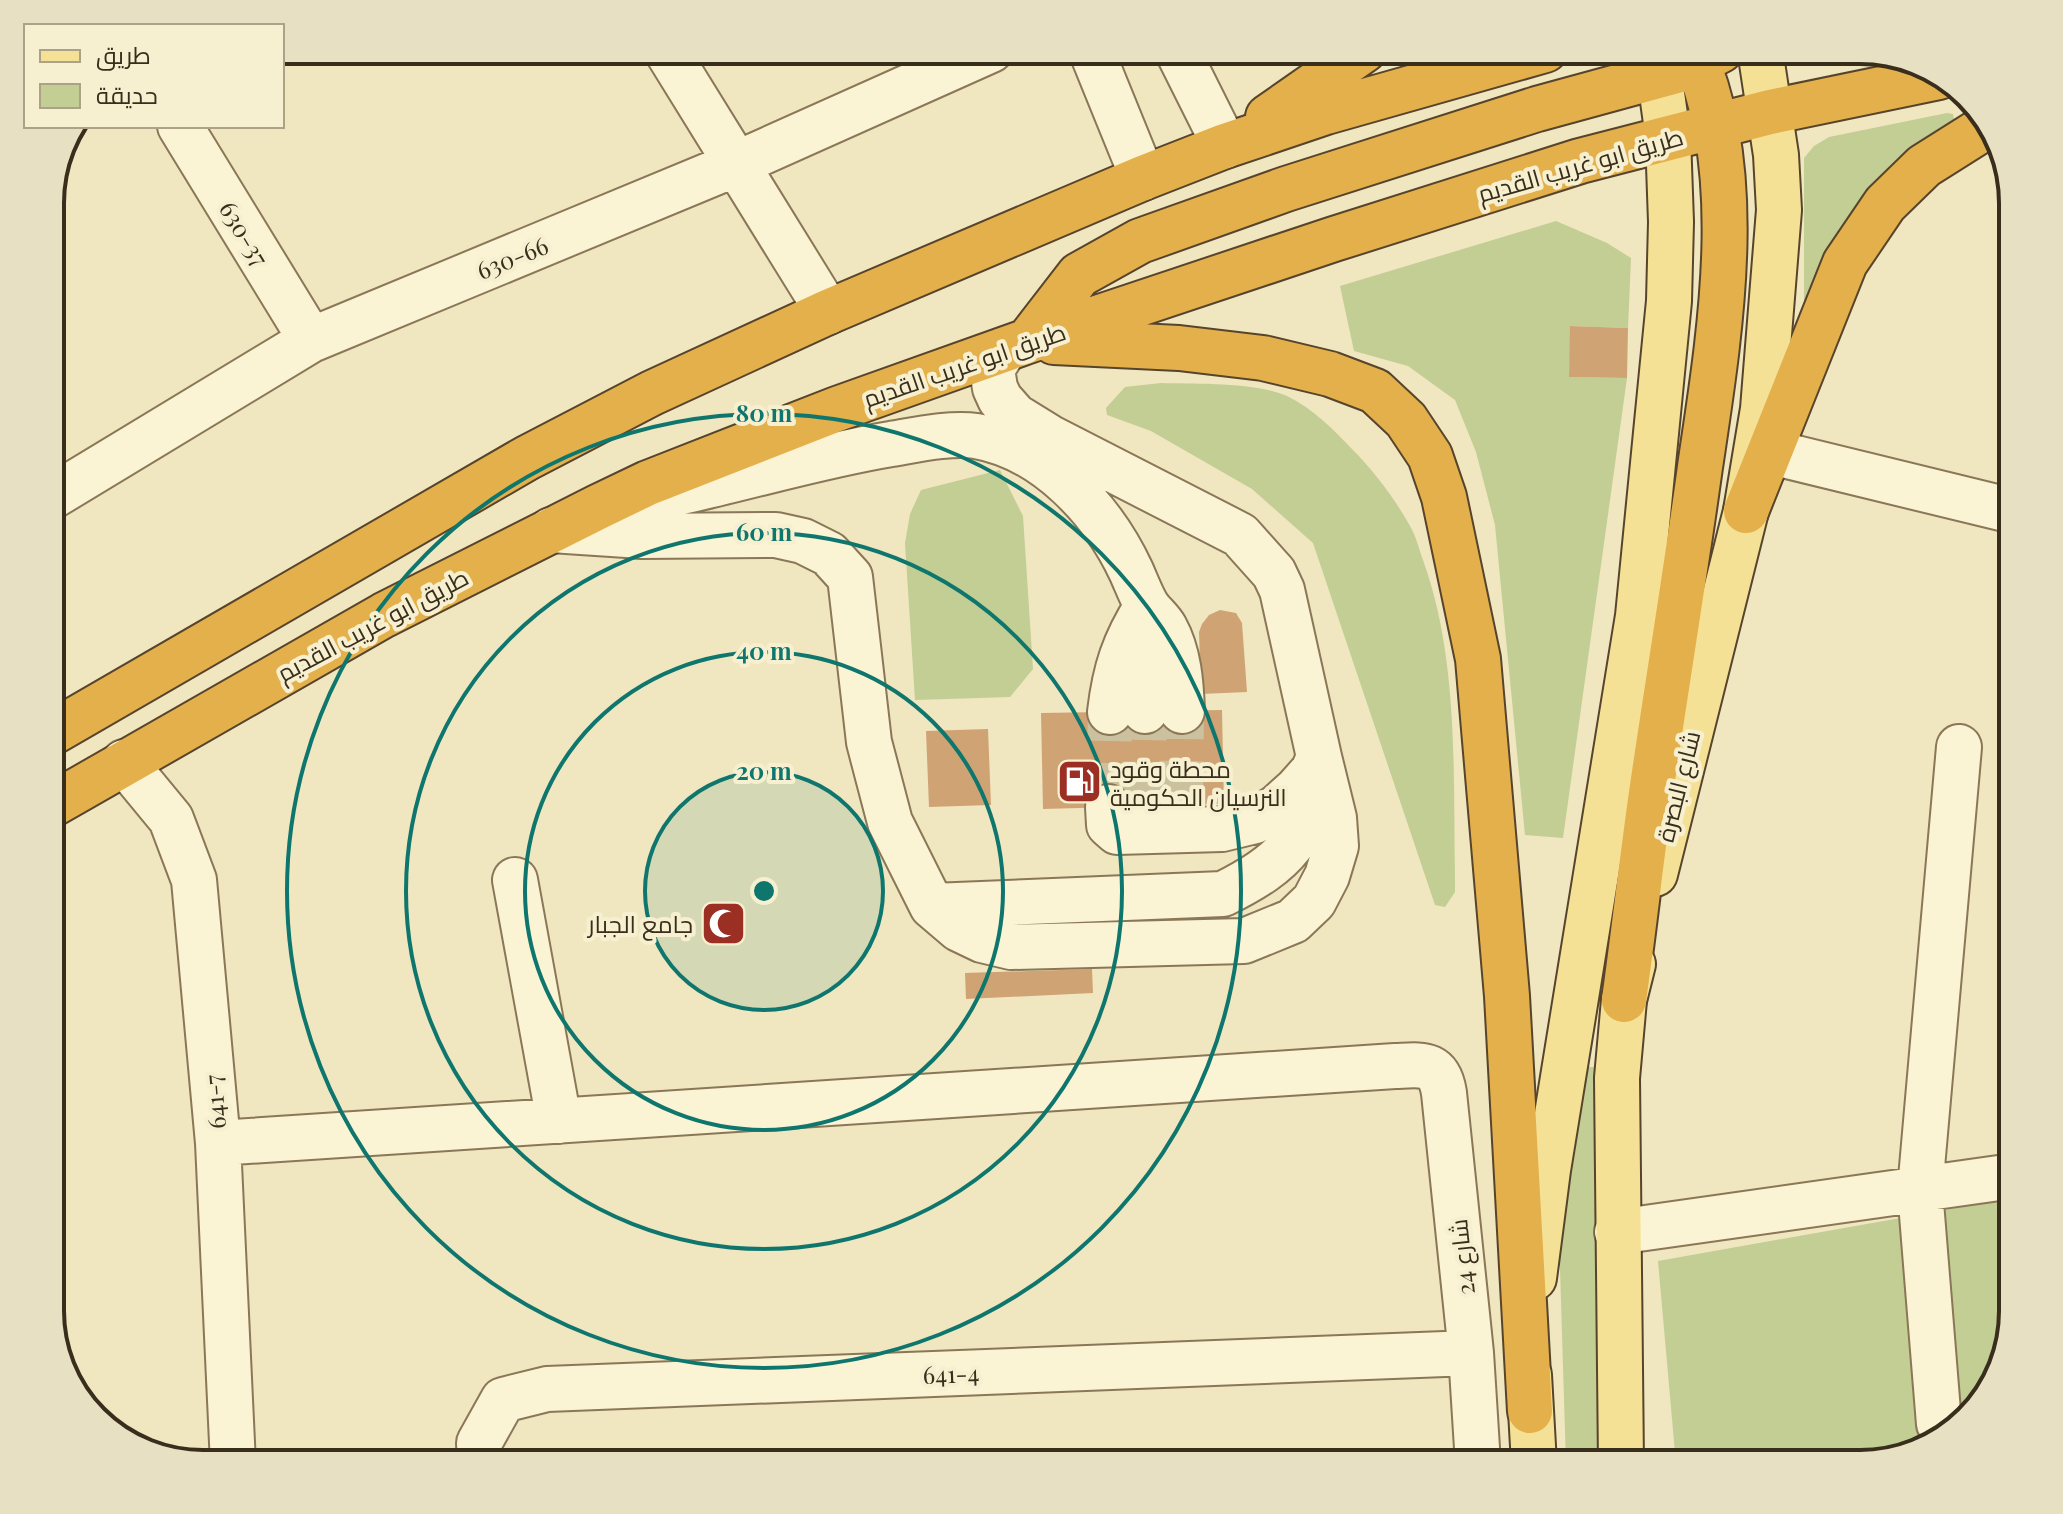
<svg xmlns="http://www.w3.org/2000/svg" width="2063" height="1514" viewBox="0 0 2063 1514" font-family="'Playfair Display',Cairo,serif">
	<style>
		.green { fill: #c2ce93 }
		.building { fill: #d0a374 }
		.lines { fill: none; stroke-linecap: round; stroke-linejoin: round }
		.minor-tunnel { stroke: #cbc19f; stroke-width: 44; stroke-dasharray: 44 22; stroke-linecap: butt }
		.minor-casing { stroke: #8a7757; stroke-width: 48 }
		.major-casing { stroke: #57442c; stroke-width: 48 }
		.highway-casing { stroke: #57442c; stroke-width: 48 }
		.minor { stroke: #faf3d4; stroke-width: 44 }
		.major { stroke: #f5e195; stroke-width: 44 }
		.highway { stroke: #e4b04c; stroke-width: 44 }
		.ring { fill: none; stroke: #0f766e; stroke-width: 4 }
		.labels { text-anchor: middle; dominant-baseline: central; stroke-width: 8; stroke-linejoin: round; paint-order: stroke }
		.street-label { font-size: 24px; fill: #392d1c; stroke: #f7f0d0 }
		.poi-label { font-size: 24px; fill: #392d1c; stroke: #f7f0d0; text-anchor: start }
		.rim { fill: none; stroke: #392d1c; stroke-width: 4 }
		.centre { fill: #0f766e; stroke: #f7f0d0; stroke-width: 4 }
		.ring-label { font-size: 24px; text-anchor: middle; font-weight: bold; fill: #0f766e; stroke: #f7f0d0; stroke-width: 8; stroke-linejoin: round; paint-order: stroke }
	</style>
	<rect width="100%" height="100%" fill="#f0e6c0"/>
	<!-- green -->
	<path class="green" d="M1947,113l6,1 1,6 -4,6 -58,41 -43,50 -45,85v-144l10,-12 15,-9z
		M1556,221l51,22 24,15 -3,70 -57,-2 -2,51 58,1 -64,460 -38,-3 -30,-310 -19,-73 -21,-52 -47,-34 -54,-15 -14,-65z
		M1161,383c35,1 94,-1 126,13 25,12 46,33 65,53 22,22 43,50 58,77 6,10 9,23 13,34 36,100 30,213 32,318v14l-10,15 -10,-2 -122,-362 -61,-54 -101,-58 -44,-16 -1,-7 19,-21z
		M1000,470l23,46 10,153 -23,28 -95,3 -10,-157 5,-29 11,-24z
		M1579,1067h19l-4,106 9,291h-37l-7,-228z
		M2013,1198v114l-31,92 -54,44 -68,16h-184l-18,-203z"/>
	<!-- building -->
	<path class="building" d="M1570,326l58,2 -1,50 -58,-1z
		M1220,610l16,3 6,10 5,69 -46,2 -2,-62 3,-8 7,-9z
		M1222,710l2,94 -181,5 -2,-96z
		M988,729l3,76 -62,2 -3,-76z
		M1092,969l1,24 -127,6 -1,-26z"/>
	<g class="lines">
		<!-- minor-tunnel -->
		<path class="minor-tunnel" d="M1181,805l1,-94
			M1143,806l2,-95
			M1108,807l2,-95"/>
		<defs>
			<path id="minor" d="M666,50l162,262
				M1091,50l52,128
				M1177,50l48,96
				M180,126l131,214
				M1004,350l-12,19 3,19 5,11 15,17 34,21 191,98 34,38 8,17 37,167 -6,14 -16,18 -20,18 -22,14 -33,8 -105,3 -8,-7 -1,-18
				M1771,452l242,59
				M50,498l261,-158 425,-176 255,-114
				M623,503c91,-14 177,-44 268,-59 24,-4 61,-12 85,-8 69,12 126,73 155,135 5,11 9,22 15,33 5,9 14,15 19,24 14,25 16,55 17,83
				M551,530l91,6 134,-1 27,6 26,13 21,23 19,165 21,80 42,84 27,23 23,11 29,7 233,-6 49,-20 21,-20 13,-25 9,-30 -2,-28 -15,-61
				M1145,711l2,-87
				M1110,712c5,-42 14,-70 37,-106
				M124,762l47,57 23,61 24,263 15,321
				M515,880l44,241
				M932,906l291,-12c63,-31 87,-57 95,-128
				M218,1143l1177,-77c27,-1 44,-5 49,27l27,260 7,111
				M1617,1232l396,-56
				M1946,1434l-7,-10 -19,-234 39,-443
				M480,1464l-1,-21 24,-43 44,-11 924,-36"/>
			<path id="major" d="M1655,874l91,-363 17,-102 16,-199 -3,-55 -16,-105
				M1534,1278l14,-108 90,-554 31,-315 2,-79 -3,-85 -12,-87
				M1529,1375l5,89
				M1621,1464l-4,-386 7,-78 9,-36"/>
			<path id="highway" d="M1268,117l96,-67
				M1028,341l51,-66 61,-34 146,-52 251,-80 150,-41 34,-18
				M1054,342l125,6 84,10 67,16 45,17 31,29 24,36 14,41 34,162 29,337 23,415
				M1746,511l99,-248 40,-59 39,-38 65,-41
				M50,734l477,-276 125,-65 176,-81 315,-134 82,-32 101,-34 219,-62
				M50,806l334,-191 214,-108 50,-24 189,-74 191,-68 306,-102 246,-78 190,-49 169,-35
				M1624,1000c11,-78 19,-156 31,-234 15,-100 31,-199 45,-299 19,-128 48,-295 -8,-417"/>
		</defs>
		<!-- minor casing -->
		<use href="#minor" class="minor-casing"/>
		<!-- major casing -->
		<use href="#major" class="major-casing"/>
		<!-- highway casing -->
		<use href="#highway" class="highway-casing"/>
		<!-- minor -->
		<use href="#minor" class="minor"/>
		<!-- major -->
		<use href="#major" class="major"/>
		<!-- highway -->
		<use href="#highway" class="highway"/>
	</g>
	<!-- distance rings -->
	<circle cx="764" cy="891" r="119" fill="#0f766e" fill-opacity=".12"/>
	<g class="ring">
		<circle cx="764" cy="891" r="119"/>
		<circle cx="764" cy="891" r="239"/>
		<circle cx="764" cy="891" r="358"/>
		<circle cx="764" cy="891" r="477"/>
	</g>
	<!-- icons -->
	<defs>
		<symbol id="fuel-square" viewBox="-11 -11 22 22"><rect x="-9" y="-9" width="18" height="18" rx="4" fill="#9c2f24" stroke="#f7f0d0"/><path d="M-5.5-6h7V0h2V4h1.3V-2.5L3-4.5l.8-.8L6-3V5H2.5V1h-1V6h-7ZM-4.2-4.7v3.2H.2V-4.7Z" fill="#fff"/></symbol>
		<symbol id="mosque-square" viewBox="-11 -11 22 22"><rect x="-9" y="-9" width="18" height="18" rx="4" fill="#9c2f24" stroke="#f7f0d0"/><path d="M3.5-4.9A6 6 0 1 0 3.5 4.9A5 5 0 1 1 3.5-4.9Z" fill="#fff"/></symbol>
	</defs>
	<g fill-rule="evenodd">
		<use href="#fuel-square" x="1054" y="756" width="51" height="51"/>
		<use href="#mosque-square" x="698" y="898" width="51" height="51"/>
	</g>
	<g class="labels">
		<!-- street labels -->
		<g class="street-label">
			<text transform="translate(1580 164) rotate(-16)">طريق ابو غريب القديم</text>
			<text transform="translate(245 233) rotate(59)">630-37</text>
			<text transform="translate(512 257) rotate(-22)">630-66</text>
			<text transform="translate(964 364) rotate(-19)">طريق ابو غريب القديم</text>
			<text transform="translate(372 624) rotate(-28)">طريق ابو غريب القديم</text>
			<text transform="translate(1677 786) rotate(-76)">شارع البصرة</text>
			<text transform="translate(214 1102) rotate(-95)">641-7</text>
			<text transform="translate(1461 1257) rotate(-96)">شارع 24</text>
			<text transform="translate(951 1373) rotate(-2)">641-4</text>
		</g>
		<!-- poi labels -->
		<g class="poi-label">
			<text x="1110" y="768">محطة وقود<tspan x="1110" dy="28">النرسيان الحكومية</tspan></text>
			<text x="693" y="923" text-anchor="end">جامع الجبار</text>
		</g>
	</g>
	<!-- crop -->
	<path d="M0 0H2063V1514H0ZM203 64H1860A139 139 0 0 1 1999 203V1311A139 139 0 0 1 1860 1450H203A139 139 0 0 1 64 1311V203A139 139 0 0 1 203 64Z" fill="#e8e0c2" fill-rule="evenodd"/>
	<path class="rim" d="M203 64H1860A139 139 0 0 1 1999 203V1311A139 139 0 0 1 1860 1450H203A139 139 0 0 1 64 1311V203A139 139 0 0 1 203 64Z"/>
	<circle cx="764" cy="891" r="12" class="centre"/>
	<g class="ring-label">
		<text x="764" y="422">80 m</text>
		<text x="764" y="541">60 m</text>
		<text x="764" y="660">40 m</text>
		<text x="764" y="780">20 m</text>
	</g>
	<!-- legend -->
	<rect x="24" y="24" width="260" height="104" fill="#f7f0d0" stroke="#aba288" stroke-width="2"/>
	<rect x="40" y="50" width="40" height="12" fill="#f5e195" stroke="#aba288" stroke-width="2"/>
	<text x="96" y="64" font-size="24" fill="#392d1c">طريق</text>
	<rect x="40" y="84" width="40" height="24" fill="#c2ce93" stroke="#aba288" stroke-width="2"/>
	<text x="96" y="104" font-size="24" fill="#392d1c">حديقة</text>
</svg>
